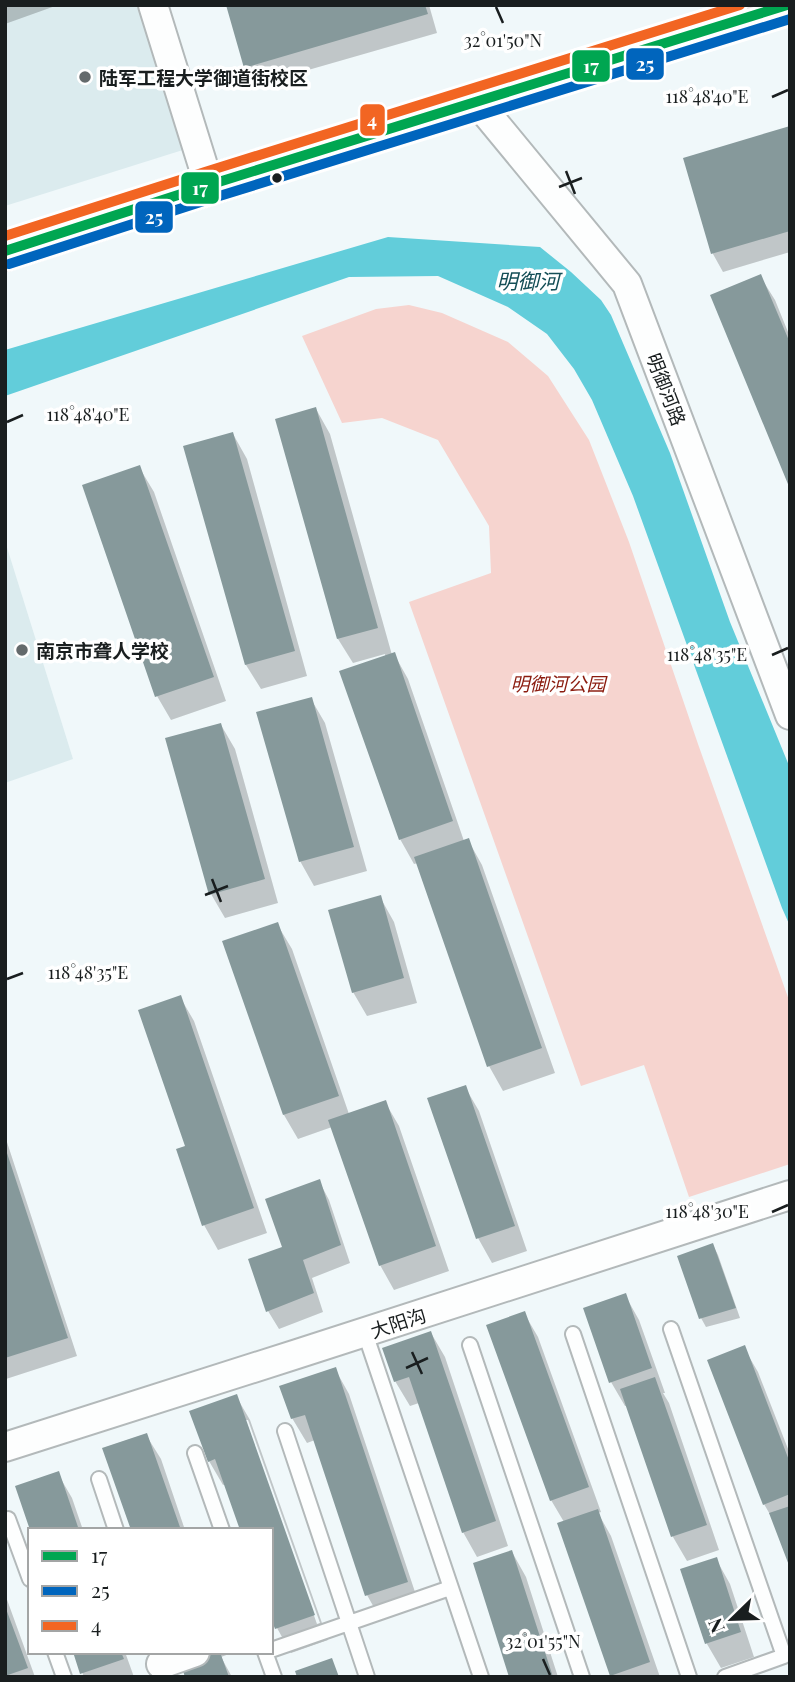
<svg xmlns="http://www.w3.org/2000/svg" width="795" height="1682" viewBox="0 0 795 1682" font-family="'Playfair Display','Noto Sans SC',serif">
	<style>
		.built { fill: #dbebee }
		.green { fill: #f6d4cf }
		.water { fill: #62cdda }
		.shadow { fill: #0003; fill-rule: evenodd }
		.building { fill: #86999b }
		.lines { fill: none; stroke-linecap: round; stroke-linejoin: round }
		.lane-casing { stroke: #b3b9ba; stroke-width: 18 }
		.street-casing { stroke: #b3b9ba; stroke-width: 32 }
		.primary-casing { stroke: #afa3a1; stroke-width: 42 }
		.lane { stroke: #fdfefe; stroke-width: 14 }
		.street { stroke: #fdfefe; stroke-width: 28 }
		.primary { stroke: #ece4e3; stroke-width: 38 }
		.bus-1-casing { stroke: #fff; stroke-width: 16 }
		.bus-2-casing { stroke: #fff; stroke-width: 16 }
		.bus-3-casing { stroke: #fff; stroke-width: 16 }
		.bus-1 { stroke: #00a651; stroke-width: 10 }
		.bus-2 { stroke: #0065bd; stroke-width: 10 }
		.bus-3 { stroke: #f26522; stroke-width: 10 }
		.ticks { fill: none; stroke: #191e1f; stroke-width: 2.5 }
		.poi-dot { fill: #646a6c; stroke: #fff; stroke-width: 2.5 }
		.bus-dot { fill: #191e1f; stroke: #fff; stroke-width: 2.5 }
		.labels { text-anchor: middle; dominant-baseline: central; stroke-width: 7; stroke-linejoin: round; paint-order: stroke }
		.poi-label { font-size: 19px; font-weight: bold; fill: #191e1f; stroke: #fff; text-anchor: start }
		.street-label { font-size: 19px; fill: #191e1f; stroke: #fff }
		.park-label { font-size: 19px; font-style: italic; fill: #8b1c0f; stroke: #fff }
		.water-label { font-size: 21px; font-style: italic; fill: #144e56; stroke: #fff }
		.ticks-label { font-size: 18px; text-anchor: middle; fill: #191e1f; stroke: #fff; stroke-width: 7; stroke-linejoin: round; paint-order: stroke }
		.line-badge { stroke: #fff; stroke-width: 2.5 }
		.badge-label { font-size: 19px; text-anchor: middle; font-weight: bold; fill: #fff }
	</style>
	<rect width="100%" height="100%" fill="#f0f8fa"/>
	<!-- built -->
	<path class="built" d="M5,5h137l44,144 -181,57z
		M5,541l68,218 -68,24z"/>
	<!-- green -->
	<path class="green" d="M409,305l33,8 66,29 40,34 41,64 40,102 69,202 92,259v161l-101,33 -45,-132 -63,21 -172,-484 82,-29 -2,-47 -51,-86 -56,-22 -40,5 -40,-87 74,-27z"/>
	<!-- water -->
	<path class="water" d="M388,237l152,10 31,25 30,28 10,15 59,138 60,169 60,146v158l-8,-18 -149,-412 -41,-96 -18,-31 -27,-35 -39,-27 -70,-31 -89,1 -344,119v-46z"/>
	<!-- shadow -->
	<path class="shadow" d="M5,5h53l-53,19z
		M227,5h202l8,28 -181,52 -10,-18z
		M790,128v124l-67,20 -10,-18 -28,-95z
		M760,276l15,24 15,37v147z
		M316,409l14,25 62,221 2,-1 14,25 56,162 4,-1 14,25 73,208 -52,18 -14,-25 -71,-203 -4,1 -14,-25 -15,-185 -32,9 -15,-24z
		M233,434l14,25 60,217 -46,13 -15,-24 -61,-218z
		M139,467l15,25 72,209 -55,19 -14,-24z
		M311,699l14,24 42,148 -53,15 -14,-25z
		M221,725l14,24 43,154 -53,15 -14,-24z
		M380,897l14,25 23,81 -50,13 -14,-24z
		M277,924l15,25 57,165 36,-12 14,24 50,145 -55,19 -14,-25 -48,-138 -34,12 -14,-24 -59,-172z
		M180,997l14,24 73,212 -49,17 -14,-25 -17,-77z
		M465,1087l14,24 48,140 -35,12 -14,-25z
		M5,1136l72,220 -71,23 -1,-1z
		M319,1181l10,19 21,63 -38,15 11,34 -44,17 -11,-18 16,-63z
		M713,1245l5,10 22,63 -34,9 -5,-9z
		M625,1295l14,25 26,73h-2l6,10 50,147 -32,11 -14,-24 -46,-131h-2l-14,-24z
		M524,1313l14,24 63,175 -3,1 13,23 49,141h-48l-52,-153 4,-2 -13,-22z
		M431,1333l14,24 63,189 -31,11 -14,-25 -44,-129 -9,3 -15,-25z
		M744,1348l14,24 32,82v110l-18,-46 -8,-14z
		M335,1369l14,25 71,213 -39,13 -14,-25 -52,-155 -8,3 -15,-25z
		M236,1396l14,24 78,220 -37,13 -14,-25 -6,-16v-82l-45,-46 -3,1 -14,-24zM244,1420h4l72,203 -3,1z
		M146,1435l15,24 24,71h-52z
		M58,1474l14,24 11,32h-51z
		M512,1552l14,25 32,100h-47z
		M716,1559l14,25 24,73 -33,11 -14,-24 -25,-74z
		M5,1594l30,83h-30z
		M74,1652h51l9,25h-50z
		M178,1652h50l1,2 -8,3 11,20h-45z"/>
	<!-- building -->
	<path class="building" d="M226,5h199l3,9 -184,54z
		M790,126v105l-79,23 -28,-96z
		M761,274l29,69v146l-80,-194z
		M316,407l62,221 -41,11 -62,-220z
		M233,432l62,219 -50,14 -62,-219z
		M140,465l74,212 -59,20 -73,-212z
		M395,652l58,169 -54,19 -60,-169z
		M312,697l42,150 -55,15 -43,-150z
		M221,723l44,156 -56,16 -44,-157z
		M469,838l73,210 -55,19 -73,-210z
		M381,895l23,83 -52,15 -24,-83z
		M278,922l61,174 -56,19 -61,-174z
		M181,995l73,213 -52,18 -26,-77 9,-3 -47,-136z
		M466,1085l49,141 -39,13 -49,-141z
		M386,1100l50,146 -57,20 -51,-146z
		M5,1147l63,191 -63,20z
		M320,1179l21,66 -38,15 11,33 -48,19 -18,-53 34,-12 -17,-48z
		M713,1243l23,65 -37,11 -22,-63z
		M626,1293l26,75 -43,15 -26,-75z
		M525,1311l64,176 -39,14 -64,-176z
		M431,1331l65,190 -34,12 -53,-156 -15,5 -12,-34z
		M745,1345l45,118v31l-27,11 -56,-145z
		M336,1367l72,215 -43,14 -60,-181 -14,4 -12,-33z
		M655,1377l52,148 -36,12 -51,-148z
		M237,1394l78,221 -40,14 -4,-11v-88h-31l-25,-71 -7,3 -19,-51z
		M147,1433l34,97h-50l-29,-82z
		M59,1471l20,59h-49l-15,-44z
		M790,1506v62l-21,-55z
		M598,1509l52,153 -40,14 -53,-153z
		M512,1550l41,127h-44l-36,-114z
		M717,1557l24,75 -36,12 -25,-75z
		M5,1606l23,62 -23,8z
		M73,1652h48l3,7 -44,15z
		M218,1652h2l9,25h-44l-4,-12z
		M332,1658l7,19h-42l-2,-6z"/>
	<g class="lines">
		<defs>
			<path id="lane" d="M671,1329l113,327 -59,21
				M365,1333l116,344
				M573,1334l116,343
				M470,1345l112,332
				M285,1431l82,246
				M195,1453l27,77
				M99,1479l17,51
				M8,1519l22,60
				M271,1650l179,-62
				M55,1652l9,25
				M265,1652l9,25"/>
			<path id="street" d="M153,5l56,180
				M477,102l150,182 163,431
				M5,1447l292,-93 493,-159
				M161,1664l34,-12"/>
			<path id="primary" d="M5,251l204,-66 579,-180"/>
		</defs>
		<!-- lane casing -->
		<use href="#lane" class="lane-casing"/>
		<!-- street casing -->
		<use href="#street" class="street-casing"/>
		<!-- primary casing -->
		<use href="#primary" class="primary-casing"/>
		<!-- lane -->
		<use href="#lane" class="lane"/>
		<!-- street -->
		<use href="#street" class="street"/>
		<!-- primary -->
		<use href="#primary" class="primary"/>
		<defs>
			<path id="bus-1" d="M5,251l204,-66 578,-180"/>
			<path id="bus-2" d="M9,264l204,-66 577,-179"/>
			<path id="bus-3" d="M5,236l200,-64 535,-167"/>
		</defs>
		<!-- bus-1 casing -->
		<use href="#bus-1" class="bus-1-casing"/>
		<!-- bus-2 casing -->
		<use href="#bus-2" class="bus-2-casing"/>
		<!-- bus-3 casing -->
		<use href="#bus-3" class="bus-3-casing"/>
		<!-- bus-1 -->
		<use href="#bus-1" class="bus-1"/>
		<!-- bus-2 -->
		<use href="#bus-2" class="bus-2"/>
		<!-- bus-3 -->
		<use href="#bus-3" class="bus-3"/>
	</g>
	<!-- ticks -->
	<path class="ticks" d="M496,7l7,16M772,97l16,-7M566,171l9,23M559,187l23,-9M7,422l16,-7M772,655l16,-7M212,879l9,23M205,895l23,-9M7,979l16,-6M772,1212l16,-7M412,1352l10,22M406,1368l22,-10M543,1659l7,16"/>
	<!-- markers -->
	<g class="poi-dot">
		<circle cx="85" cy="77" r="7"/>
		<circle cx="22" cy="650" r="7"/>
	</g>
	<circle class="bus-dot" cx="277" cy="178" r="6"/>
	<g class="labels">
		<!-- poi labels -->
		<g class="poi-label">
			<text x="99" y="77">陆军工程大学御道街校区</text>
			<text x="36" y="650">南京市聋人学校</text>
		</g>
		<!-- street labels -->
		<g class="street-label">
			<text transform="translate(667 389) rotate(69)">明御河路</text>
			<text transform="translate(398 1322) rotate(-18)">大阳沟</text>
		</g>
		<!-- park labels -->
		<g class="park-label">
			<text x="558" y="683">明御河公园</text>
		</g>
		<!-- water labels -->
		<g class="water-label">
			<text x="528" y="280">明御河</text>
		</g>
	</g>
	<g class="ticks-label">
		<text x="503" y="47">32°01'50"N</text>
		<text x="707" y="103">118°48'40"E</text>
		<text x="88" y="421">118°48'40"E</text>
		<text x="707" y="661">118°48'35"E</text>
		<text x="88" y="979">118°48'35"E</text>
		<text x="707" y="1218">118°48'30"E</text>
		<text x="543" y="1648">32°01'55"N</text>
	</g>
	<g class="line-badge">
		<rect x="625" y="47" width="40" height="34" rx="7" fill="#0065bd"/>
		<rect x="571" y="49" width="40" height="34" rx="7" fill="#00a651"/>
		<rect x="359" y="103" width="27" height="34" rx="7" fill="#f26522"/>
		<rect x="180" y="171" width="40" height="34" rx="7" fill="#00a651"/>
		<rect x="134" y="200" width="40" height="34" rx="7" fill="#0065bd"/>
	</g>
	<g class="badge-label">
		<text x="645" y="71">25</text>
		<text x="591" y="73">17</text>
		<text x="372" y="127">4</text>
		<text x="200" y="195">17</text>
		<text x="154" y="224">25</text>
	</g>
	<!-- border -->
	<rect width="795" height="1682" fill="none" stroke="#191e1f" stroke-width="14"/>
	<!-- legend -->
	<rect x="28" y="1528" width="245" height="126" fill="#ffffff" stroke="#a3a5a5" stroke-width="2"/>
	<rect x="42" y="1551" width="35" height="10" fill="#00a651" stroke="#a3a5a5" stroke-width="2"/>
	<text x="91" y="1563" font-size="21" fill="#191e1f">17</text>
	<rect x="42" y="1586" width="35" height="10" fill="#0065bd" stroke="#a3a5a5" stroke-width="2"/>
	<text x="91" y="1598" font-size="21" fill="#191e1f">25</text>
	<rect x="42" y="1621" width="35" height="10" fill="#f26522" stroke="#a3a5a5" stroke-width="2"/>
	<text x="91" y="1633" font-size="21" fill="#191e1f">4</text>
	<!-- north arrow -->
	<g transform="translate(732 1619) rotate(247)" stroke="#ffffff" stroke-width="5" paint-order="stroke">
	<path d="M0-5L12 26L0 18L-12 26Z" fill="#191e1f"/>
	<text y="-10" font-size="19" font-weight="bold" text-anchor="middle" fill="#191e1f">N</text>
	</g>
</svg>
